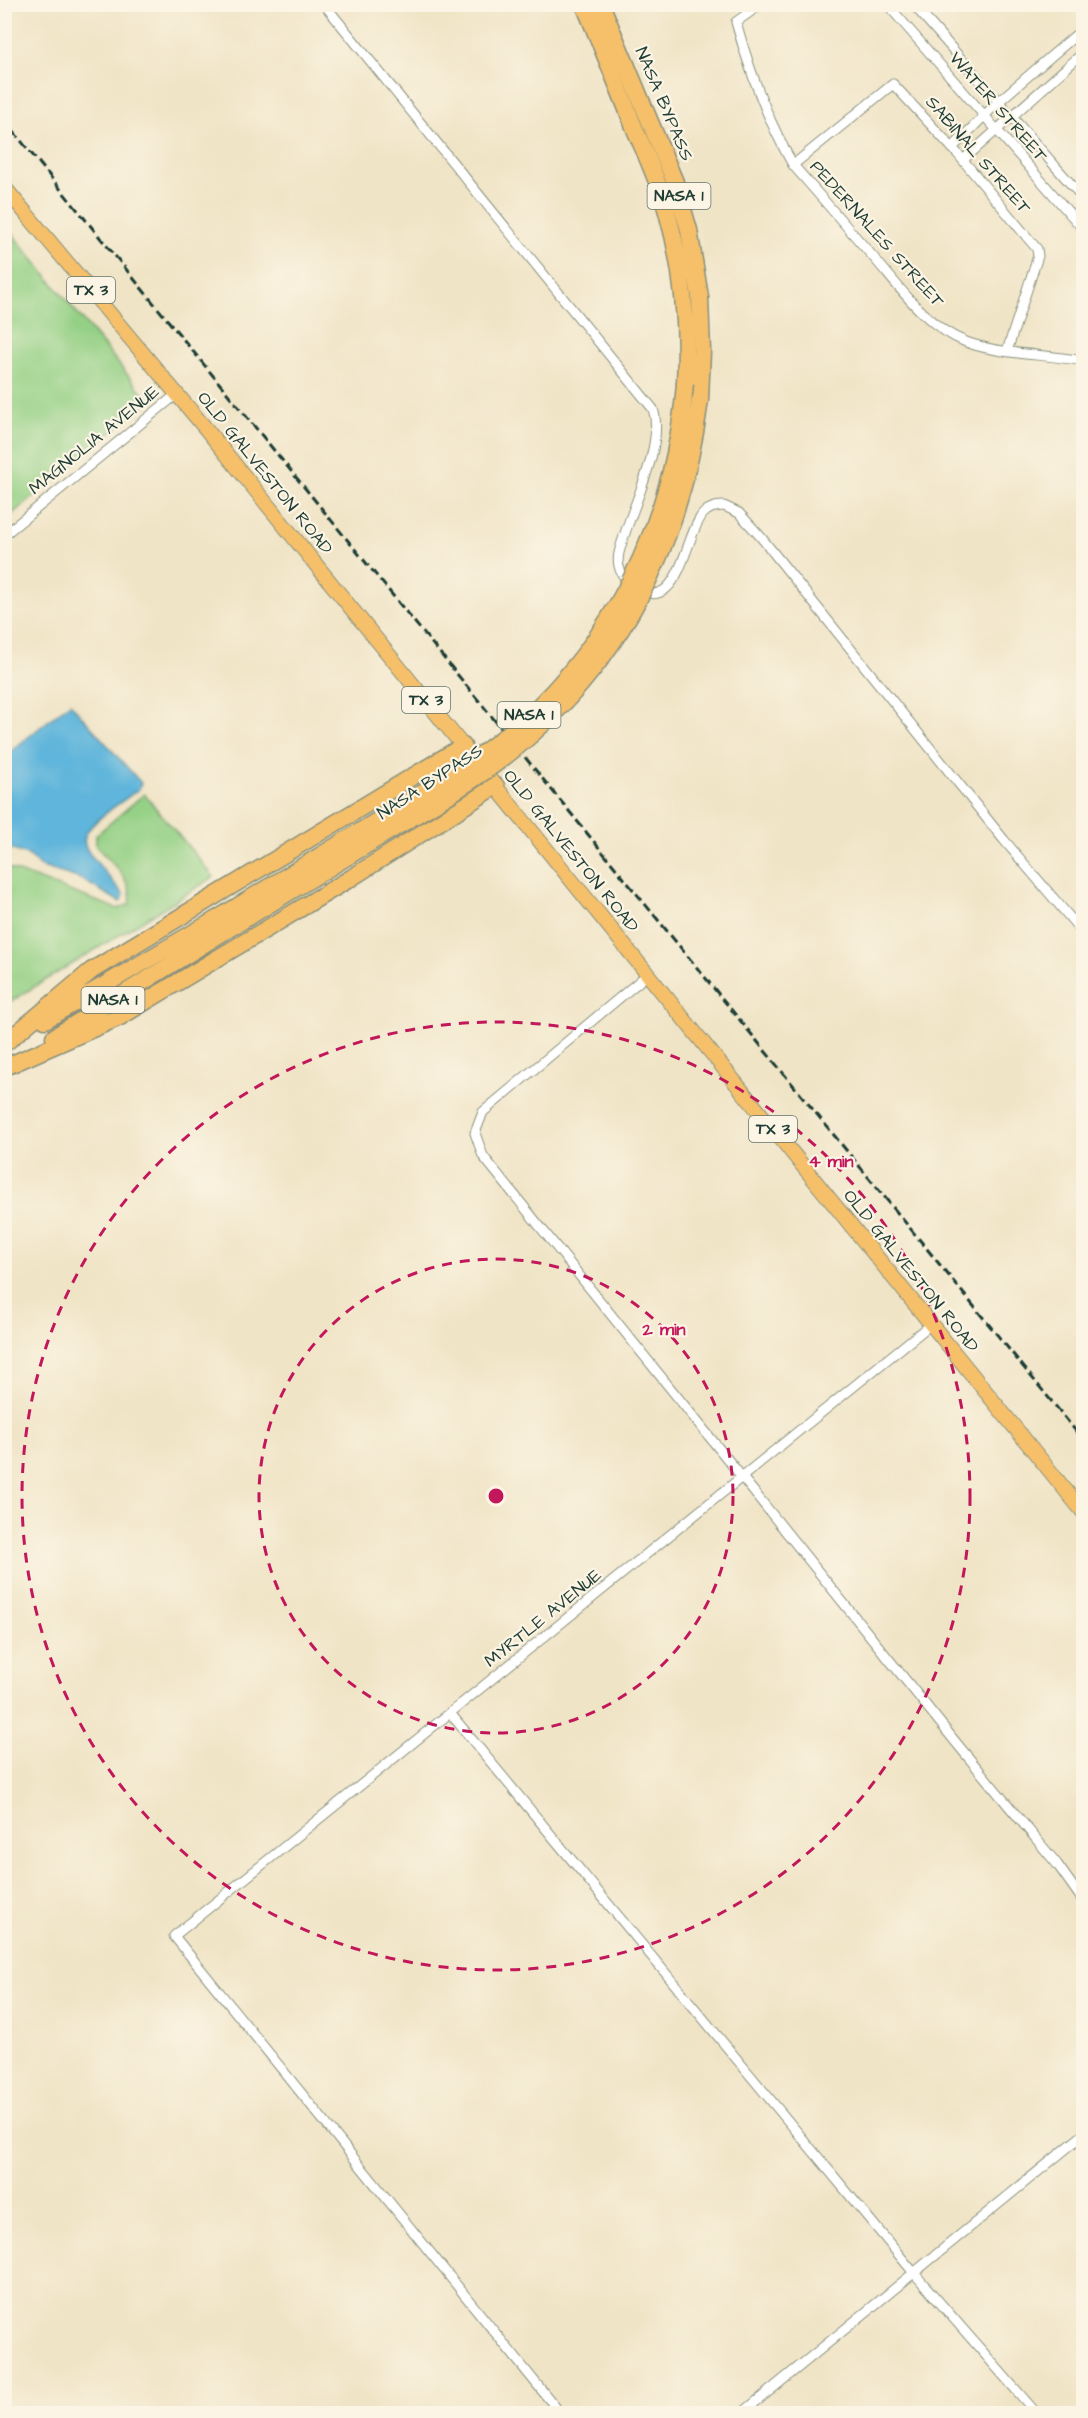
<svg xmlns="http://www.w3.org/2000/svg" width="1088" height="2418" viewBox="0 0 1088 2418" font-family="'Architects Daughter',sans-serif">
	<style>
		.green { fill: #94d085; stroke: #5a865c; stroke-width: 1.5 }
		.water { fill: #5eb5db; stroke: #3e7988; stroke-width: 1.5 }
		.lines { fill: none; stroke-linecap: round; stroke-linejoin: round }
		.minor-casing { stroke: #88907d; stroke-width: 11 }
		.primary-casing { stroke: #88907d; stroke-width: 16 }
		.motorway-casing { stroke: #88907d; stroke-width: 19 }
		.minor { stroke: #fff; stroke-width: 9 }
		.primary { stroke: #f6c06b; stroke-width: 14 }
		.motorway { stroke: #f6c06b; stroke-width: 16 }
		.rail { stroke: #1f3d34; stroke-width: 3; stroke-dasharray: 9 4.5; stroke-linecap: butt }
		.motorway-bridge-casing { stroke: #88907d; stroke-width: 19; stroke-linecap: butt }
		.motorway-bridge { stroke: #f6c06b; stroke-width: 16 }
		.ring { fill: none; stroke: #c2185b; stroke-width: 3; stroke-dasharray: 10 8 }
		.labels { text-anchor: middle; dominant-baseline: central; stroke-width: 4.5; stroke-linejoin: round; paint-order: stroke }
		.shield { fill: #fcf5e5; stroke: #617469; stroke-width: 1.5 }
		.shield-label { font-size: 16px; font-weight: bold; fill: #1f3d34 }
		.street-label { font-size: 18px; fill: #1f3d34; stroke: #fcf5e5 }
		.centre { fill: #c2185b; stroke: #fcf5e5; stroke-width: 3 }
		.ring-label { font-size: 18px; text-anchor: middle; font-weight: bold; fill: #c2185b; stroke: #fcf5e5; stroke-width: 4.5; stroke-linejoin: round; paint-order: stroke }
	</style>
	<rect width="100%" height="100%" fill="#fcf5e5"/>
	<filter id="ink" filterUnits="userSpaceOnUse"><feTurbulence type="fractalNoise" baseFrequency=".0167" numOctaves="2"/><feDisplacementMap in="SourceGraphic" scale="12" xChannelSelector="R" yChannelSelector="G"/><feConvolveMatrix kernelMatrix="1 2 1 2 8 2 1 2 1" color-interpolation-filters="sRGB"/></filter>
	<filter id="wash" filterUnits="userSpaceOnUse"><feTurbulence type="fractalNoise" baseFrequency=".008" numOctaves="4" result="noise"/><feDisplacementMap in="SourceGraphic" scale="24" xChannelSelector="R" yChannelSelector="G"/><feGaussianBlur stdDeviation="1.35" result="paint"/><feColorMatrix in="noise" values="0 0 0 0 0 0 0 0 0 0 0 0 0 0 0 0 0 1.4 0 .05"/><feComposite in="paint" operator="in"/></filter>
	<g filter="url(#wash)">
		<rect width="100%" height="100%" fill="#f0e4c6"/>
		<!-- green -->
		<path class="green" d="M5,225l144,176 -144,119h-1z
			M144,794l70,83 -209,128v-138l113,42 12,-5c5,-23 -20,-42 -34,-58v-11z"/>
		<!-- water -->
		<path class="water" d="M70,703l71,80 -2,6c-13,10 -49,32 -54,47 -2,7 1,12 4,17l35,42 -4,7 -39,-23 -42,-13 -9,-10 -25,-9v-91z"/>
	</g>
	<g filter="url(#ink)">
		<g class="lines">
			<defs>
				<path id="minor" d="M324,4l329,405c13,37 -25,105 -34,144 -2,9 0,19 7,26 53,50 57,-42 77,-65 5,-6 13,-8 21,-8l15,7 21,23 244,304 80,94
					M761,4l-25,18c13,47 33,101 57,143 28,32 55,63 82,94 26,30 52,68 91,83 34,13 81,12 118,19
					M887,4l197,226
					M913,4l171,195
					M952,148l46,-46 86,-74
					M963,160l121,-108
					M793,165l100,-81 64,69 80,96 1,7 -31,95
					M4,535l173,-141
					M648,974l-165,138 -8,21 8,23 475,589 99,119 27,38
					M450,1713l464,560 123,141
					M561,2414l-387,-478c251,-206 506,-406 757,-612
					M741,2414l343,-280"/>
				<path id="primary" d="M4,187l202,242 878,1084"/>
				<path id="motorway" d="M584,4c17,41 34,82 50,123 12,28 25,55 33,85 16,56 21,113 18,171
					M601,4l74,178 14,48 11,67 2,54 -2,49
					M45,1020l170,-100
					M54,1037l168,-104
					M4,1044l87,-73 372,-225
					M5,1067l115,-50 231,-139 145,-92"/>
			</defs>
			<!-- minor casing -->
			<use href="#minor" class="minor-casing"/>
			<!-- primary casing -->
			<use href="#primary" class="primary-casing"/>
			<!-- motorway casing -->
			<use href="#motorway" class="motorway-casing"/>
			<!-- minor -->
			<use href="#minor" class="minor"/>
			<!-- primary -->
			<use href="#primary" class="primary"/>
			<!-- motorway -->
			<use href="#motorway" class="motorway"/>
			<!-- rail -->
			<path class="rail" d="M4,120l1080,1321"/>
			<defs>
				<path id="motorway-bridge" d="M215,920c56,-34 113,-69 170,-104 54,-33 109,-65 154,-110 87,-86 137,-202 146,-323
					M222,933c57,-35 114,-69 171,-104 48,-29 97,-57 139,-95 100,-89 151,-203 168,-334"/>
			</defs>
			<!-- motorway-bridge casing -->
			<use href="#motorway-bridge" class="motorway-bridge-casing"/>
			<!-- motorway-bridge -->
			<use href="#motorway-bridge" class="motorway-bridge"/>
		</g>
	</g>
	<!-- distance rings -->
	<g class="ring">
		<circle cx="496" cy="1496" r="237"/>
		<circle cx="496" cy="1496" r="474"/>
	</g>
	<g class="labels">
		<!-- shield labels -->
		<g class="shield">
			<rect x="647.5" y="183" width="63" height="26" rx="4.5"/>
			<rect x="67" y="277" width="48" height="26" rx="4.5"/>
			<rect x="402" y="687" width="48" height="26" rx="4.5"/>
			<rect x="497.5" y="702" width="63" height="26" rx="4.5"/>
			<rect x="81.5" y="987" width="63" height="26" rx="4.5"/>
			<rect x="749" y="1116" width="48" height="26" rx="4.5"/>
		</g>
		<g class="shield-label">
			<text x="679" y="196">NASA 1</text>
			<text x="91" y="290">TX 3</text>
			<text x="426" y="700">TX 3</text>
			<text x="529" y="715">NASA 1</text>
			<text x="113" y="1000">NASA 1</text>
			<text x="773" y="1129">TX 3</text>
		</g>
		<!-- street labels -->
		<g class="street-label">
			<text transform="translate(664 104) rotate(67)">NASA BYPASS</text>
			<text transform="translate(998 107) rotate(49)">WATER STREET</text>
			<text transform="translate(978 155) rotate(49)">SABINAL STREET</text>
			<text transform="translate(877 234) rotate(48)">PEDERNALES STREET</text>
			<text transform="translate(94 440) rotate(-39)">MAGNOLIA AVENUE</text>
			<text transform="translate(265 473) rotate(51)">OLD GALVESTON ROAD</text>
			<text transform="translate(430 782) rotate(-33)">NASA BYPASS</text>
			<text transform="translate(571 851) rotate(51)">OLD GALVESTON ROAD</text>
			<text transform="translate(911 1271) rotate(51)">OLD GALVESTON ROAD</text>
			<text transform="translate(543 1618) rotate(-39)">MYRTLE AVENUE</text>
		</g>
	</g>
	<circle cx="496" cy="1496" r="9" class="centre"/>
	<g class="ring-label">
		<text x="831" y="1167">4 min</text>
		<text x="664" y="1335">2 min</text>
	</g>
	<!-- margin -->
	<rect width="1088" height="2418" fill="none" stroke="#fcf5e5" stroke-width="24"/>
</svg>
